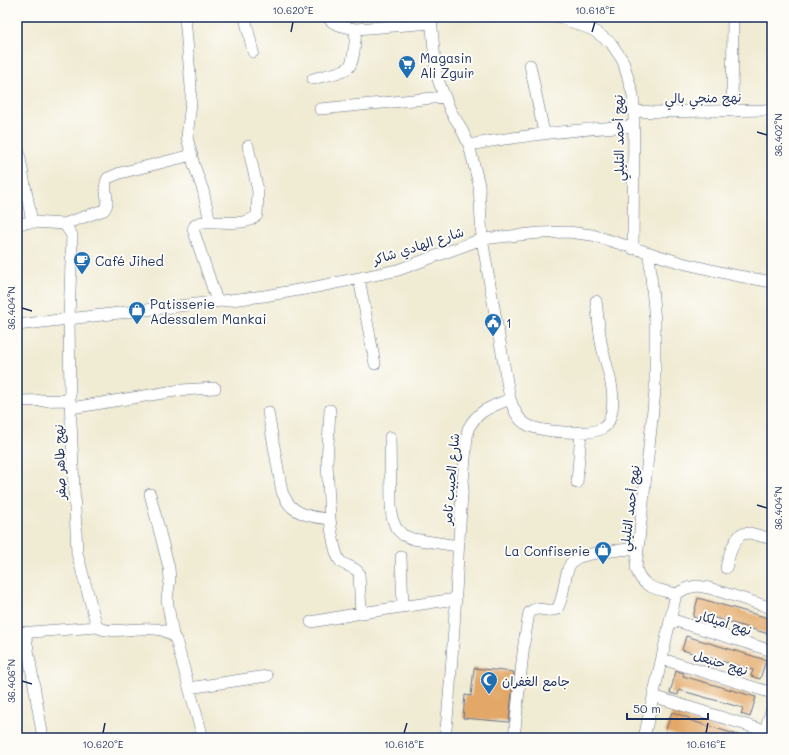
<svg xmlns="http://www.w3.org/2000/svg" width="789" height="755" viewBox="0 0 789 755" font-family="Mali,'Playpen Sans Arabic',sans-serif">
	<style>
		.building { fill: #e3a868 }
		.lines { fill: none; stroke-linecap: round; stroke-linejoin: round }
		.street-casing { stroke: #667187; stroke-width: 12 }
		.street { stroke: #fff; stroke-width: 11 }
		.ticks { fill: none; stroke: #1b2f5e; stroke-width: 1.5 }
		.labels { text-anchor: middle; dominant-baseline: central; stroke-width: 4; stroke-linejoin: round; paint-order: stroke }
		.poi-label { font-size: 13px; fill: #1b2f5e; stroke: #fdfcf7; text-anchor: start }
		.street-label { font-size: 13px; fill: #1b2f5e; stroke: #fdfcf7 }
		.neatline { fill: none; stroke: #1b2f5e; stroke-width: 1.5 }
		.ticks-label { font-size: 10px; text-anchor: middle; fill: #1b2f5e }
	</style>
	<rect width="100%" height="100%" fill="#fdfcf7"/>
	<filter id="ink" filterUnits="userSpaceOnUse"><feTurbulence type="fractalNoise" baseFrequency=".025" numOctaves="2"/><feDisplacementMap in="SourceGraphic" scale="8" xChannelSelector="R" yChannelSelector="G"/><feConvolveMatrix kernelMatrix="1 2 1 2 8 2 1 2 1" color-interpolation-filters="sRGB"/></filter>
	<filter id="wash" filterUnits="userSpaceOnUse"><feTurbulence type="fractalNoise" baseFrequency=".012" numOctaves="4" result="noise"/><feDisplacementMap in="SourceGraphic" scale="16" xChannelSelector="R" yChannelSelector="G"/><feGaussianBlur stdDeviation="0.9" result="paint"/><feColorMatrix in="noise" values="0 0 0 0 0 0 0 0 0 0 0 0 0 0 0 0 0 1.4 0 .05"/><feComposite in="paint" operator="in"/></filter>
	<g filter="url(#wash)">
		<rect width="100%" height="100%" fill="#f0ebd3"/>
		<g id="blocks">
			<!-- building -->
			<path class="building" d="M698,598l74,21v16l-70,-21 -1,6 -8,-3z
				M686,636l80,24 -6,19 -9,-3 2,-6 -71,-20z
				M474,668l40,4 -5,50 -46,-4 2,-23 6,1z
				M676,671l8,2 -1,3 73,21 -6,20 -9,-3 2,-6 -64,-18 -1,5 -8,-2z
				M672,712l17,6v2l52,16v2h-57l-19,-6z"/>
		</g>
	</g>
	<g filter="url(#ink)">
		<use href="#blocks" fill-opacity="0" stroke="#667187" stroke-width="1"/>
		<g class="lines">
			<defs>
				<path id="street" d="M185,17l6,70v16l-4,34 7,28 9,25 7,32c-7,0 -14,-1 -17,7l24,72
					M245,17l8,35
					M328,17c5,9 19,10 28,12l76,-6
					M431,17l5,56 4,12 11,27 9,14 9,19 10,40 3,54 28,160c-19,8 -32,11 -42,30 -12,103 -11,206 -23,309
					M559,17l34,13 18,13 12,18 10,34 1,16 -1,138
					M530,65l14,68
					M313,79c9,-3 30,-6 36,-12 6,-7 6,-29 7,-38
					M320,109l124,-12
					M634,111l23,1 115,-2
					M732,111l1,-94
					M17,143l15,79
					M469,145c55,-10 109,-16 165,-19
					M210,222c14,-1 36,5 47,-7l1,-24 -10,-45
					M17,224l15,-2 32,2 8,11 -3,84 1,81 7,153 20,74c19,11 66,-10 79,13l27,98
					M64,224l40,-14c8,-9 -3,-22 4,-32l12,-5 72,-18
					M649,253l6,69v69l-19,177c6,21 22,21 40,26
					M359,278l16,86
					M17,325l247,-29 52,-9 82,-17 84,-31 58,-6 28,-1 24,3 90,28 51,12 39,7
					M510,399c3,9 7,20 16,25 12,8 64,12 77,4 3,-2 6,-6 7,-10 8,-23 -3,-49 -8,-71 -3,-15 -4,-31 -6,-46
					M17,401l53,-1
					M71,408l110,-18 34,-2
					M330,410l-3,53 3,56
					M268,412l14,80c3,6 6,13 11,16 9,8 26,10 37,11 1,9 5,38 11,43 6,5 13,4 18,11l2,40
					M390,437l1,68 1,13 4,10 7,7 10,4 45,7
					M577,483l4,-51
					M150,494l19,74 1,11 -3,20 6,36
					M401,557l2,50
					M726,568c3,-13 6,-24 15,-34l9,-1 22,6
					M676,594l11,-6 10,-2 12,2 63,20
					M670,619l102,32
					M311,622l50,-9 94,-14
					M25,632l18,106
					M18,633l79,-6
					M662,659l110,34
					M189,688l78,-12
					M653,696l119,37
					M763,737l9,-29
					M514,738l10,-95 5,-30c8,-9 19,1 28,-4 7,-11 6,-24 10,-36 1,-6 4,-12 10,-15 12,-6 46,-8 61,-10
					M644,738l32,-144"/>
			</defs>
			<!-- street casing -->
			<use href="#street" class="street-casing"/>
			<!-- street -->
			<use href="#street" class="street"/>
		</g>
	</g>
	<!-- ticks -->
	<path class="ticks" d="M291,32l2,-10M592,32l3,-10M757,132l10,3M22,308l10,3M757,505l10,3M22,681l10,3M103,733l2,-10M404,733l3,-10M706,733l2,-10"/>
	<!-- icons -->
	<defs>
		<symbol id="supermarket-pin" viewBox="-11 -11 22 30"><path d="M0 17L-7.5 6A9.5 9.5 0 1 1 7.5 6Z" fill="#1f6fb2" stroke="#fdfcf7"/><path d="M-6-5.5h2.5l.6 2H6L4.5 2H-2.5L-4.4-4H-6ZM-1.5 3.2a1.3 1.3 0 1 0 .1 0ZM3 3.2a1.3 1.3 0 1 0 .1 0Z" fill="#fff"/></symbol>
		<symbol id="cafe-pin" viewBox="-11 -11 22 30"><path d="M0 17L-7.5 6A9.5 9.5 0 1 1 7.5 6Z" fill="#1f6fb2" stroke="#fdfcf7"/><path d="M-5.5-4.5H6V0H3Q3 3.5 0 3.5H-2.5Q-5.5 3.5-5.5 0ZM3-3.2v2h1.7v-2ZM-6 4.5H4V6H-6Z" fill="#fff"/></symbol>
		<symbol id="shop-pin" viewBox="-11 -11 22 30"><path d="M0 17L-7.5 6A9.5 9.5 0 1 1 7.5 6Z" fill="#1f6fb2" stroke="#fdfcf7"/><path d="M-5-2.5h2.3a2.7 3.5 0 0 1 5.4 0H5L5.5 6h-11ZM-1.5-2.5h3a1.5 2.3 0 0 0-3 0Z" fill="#fff"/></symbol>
		<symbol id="civic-pin" viewBox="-11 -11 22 30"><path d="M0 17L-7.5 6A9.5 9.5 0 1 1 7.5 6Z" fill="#1f6fb2" stroke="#fdfcf7"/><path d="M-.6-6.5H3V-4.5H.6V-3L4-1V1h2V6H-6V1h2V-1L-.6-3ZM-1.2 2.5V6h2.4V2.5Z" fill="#fff"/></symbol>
		<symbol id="mosque-pin" viewBox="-11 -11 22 30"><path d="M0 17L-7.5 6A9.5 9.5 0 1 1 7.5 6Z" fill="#1f6fb2" stroke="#fdfcf7"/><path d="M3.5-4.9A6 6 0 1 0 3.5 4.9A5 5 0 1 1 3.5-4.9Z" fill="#fff"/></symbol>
	</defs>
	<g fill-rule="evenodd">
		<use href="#supermarket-pin" x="397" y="54" width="20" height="27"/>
		<use href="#cafe-pin" x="72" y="250" width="20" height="27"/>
		<use href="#shop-pin" x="127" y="300" width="20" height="27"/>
		<use href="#civic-pin" x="483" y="312" width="20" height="27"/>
		<use href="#shop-pin" x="593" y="540" width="20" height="27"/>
		<use href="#mosque-pin" x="479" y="670" width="20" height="27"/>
	</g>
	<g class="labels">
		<!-- poi labels -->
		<g class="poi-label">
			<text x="420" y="57">Magasin<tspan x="420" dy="15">Ali Zguir</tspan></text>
			<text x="95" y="260">Café Jihed</text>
			<text x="150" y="303">Patisserie<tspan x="150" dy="15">Adessalem Mankai</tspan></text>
			<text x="506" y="322">1</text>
			<text x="590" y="550" text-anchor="end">La Confiserie</text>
			<text x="502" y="680">جامع الغفران</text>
		</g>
		<!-- street labels -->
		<g class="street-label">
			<text transform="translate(703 97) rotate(-1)">نهج منجي بالي</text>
			<text transform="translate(618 138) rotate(-91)">نهج أحمد التليلي</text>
			<text transform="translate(418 245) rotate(-18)">شارع الهادي شاكر</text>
			<text transform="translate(59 462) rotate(-92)">نهج طاهر صفر</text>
			<text transform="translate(450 479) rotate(-85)">شارع الحبيب ثامر</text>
			<text transform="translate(629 508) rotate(-83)">نهج أحمد التليلي</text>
			<text transform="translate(725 622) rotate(17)">نهج أميلكار</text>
			<text transform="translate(721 662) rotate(17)">نهج حنبعل</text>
		</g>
	</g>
	<!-- margin -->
	<rect width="789" height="755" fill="none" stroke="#fdfcf7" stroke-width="44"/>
	<!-- scale -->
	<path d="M627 713v6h81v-6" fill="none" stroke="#1b2f5e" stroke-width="2"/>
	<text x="633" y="713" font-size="12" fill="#1b2f5e" stroke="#fdfcf7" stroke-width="3" paint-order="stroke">50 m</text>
	<rect x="22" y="22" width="745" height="711" class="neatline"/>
	<g class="ticks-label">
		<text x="293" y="14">10.620°E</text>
		<text x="595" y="14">10.618°E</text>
		<text transform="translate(778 135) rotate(-90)" y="4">36.402°N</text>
		<text transform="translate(11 308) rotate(-90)" y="4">36.404°N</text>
		<text transform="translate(778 508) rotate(-90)" y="4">36.404°N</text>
		<text transform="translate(11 681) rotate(-90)" y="4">36.406°N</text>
		<text x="103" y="748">10.620°E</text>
		<text x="404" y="748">10.618°E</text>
		<text x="706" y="748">10.616°E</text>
	</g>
</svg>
